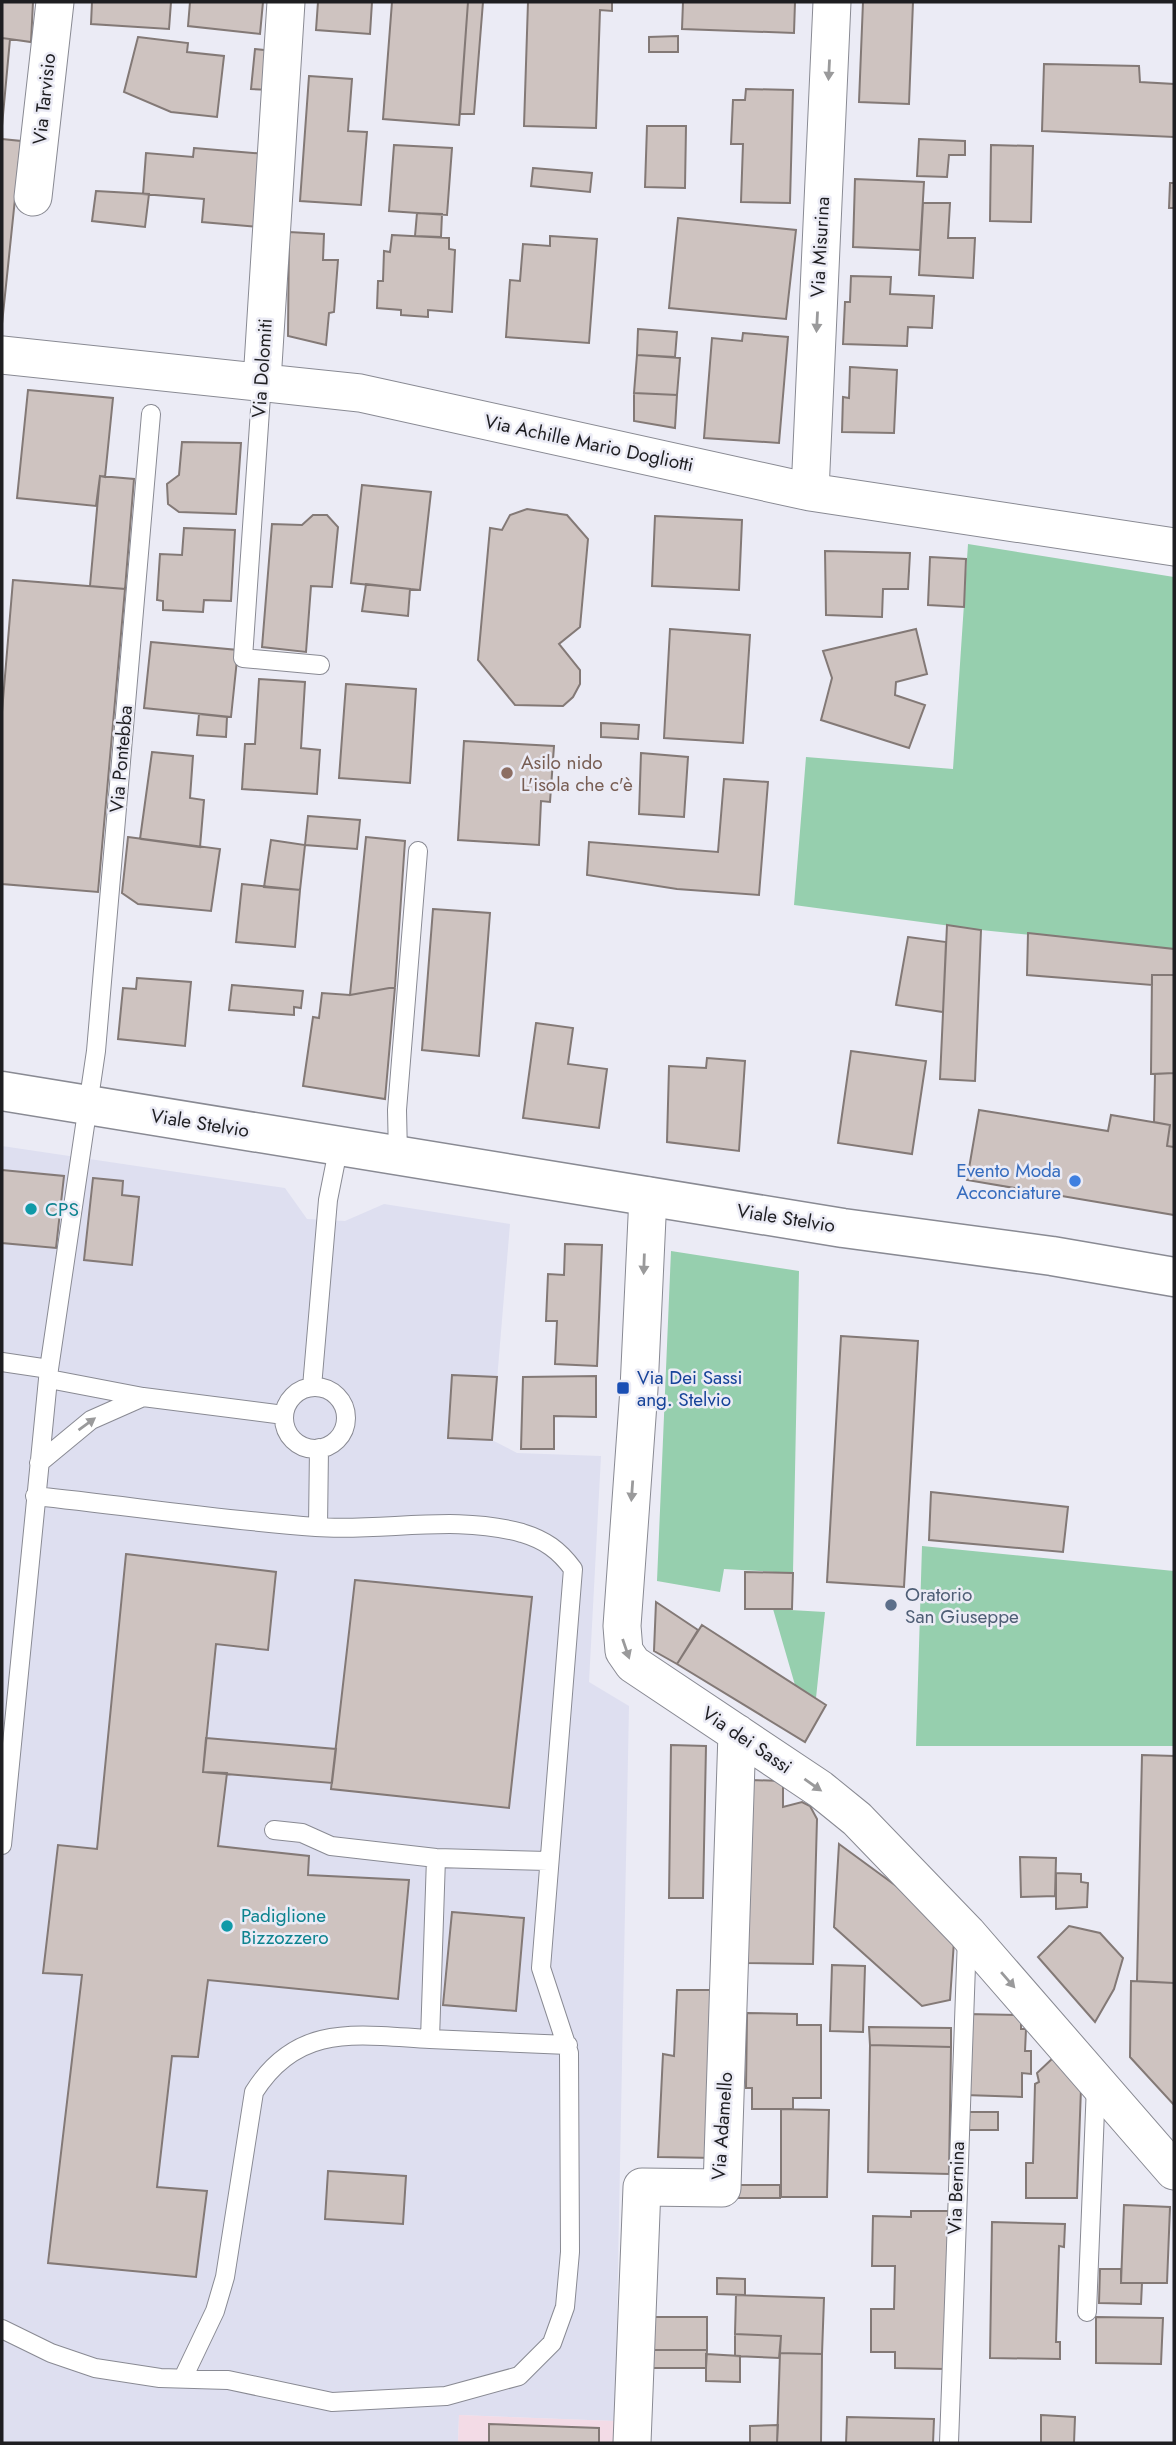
<svg xmlns="http://www.w3.org/2000/svg" width="1176" height="2445" viewBox="0 0 1176 2445" font-family="Jost,sans-serif">
	<style>
		.built { fill: #dedff0 }
		.education { fill: #f3dbe6 }
		.green { fill: #96cfae }
		.building { fill: #cec3c0; stroke: #837976; stroke-width: 2 }
		.lines { fill: none; stroke-linecap: round; stroke-linejoin: round }
		.service-casing { stroke: #898a93; stroke-width: 20 }
		.minor-casing { stroke: #898a93; stroke-width: 39 }
		.tertiary-casing { stroke: #898a93; stroke-width: 41 }
		.service { stroke: #fff; stroke-width: 18 }
		.minor { stroke: #fff; stroke-width: 37 }
		.tertiary { stroke: #fff; stroke-width: 38 }
		.oneway { fill: #9a9a9b }
		.education-dot { fill: #8d6e63; stroke: #ebebf5; stroke-width: 2.5 }
		.shop-dot { fill: #3f7fe0; stroke: #ebebf5; stroke-width: 2.5 }
		.culture-dot { fill: #0f9aa8; stroke: #ebebf5; stroke-width: 2.5 }
		.transit-dot { fill: #1a4fb4; stroke: #ebebf5; stroke-width: 2.5 }
		.service-dot { fill: #5c6f8a; stroke: #ebebf5; stroke-width: 2.5 }
		.labels { text-anchor: middle; dominant-baseline: central; stroke-width: 5; stroke-linejoin: round; paint-order: stroke }
		.street-label { font-size: 19px; fill: #1e1e21; stroke: #ebebf5 }
		.education-label { font-size: 19px; fill: #785e54; stroke: #ebebf5; text-anchor: start }
		.shop-label { font-size: 19px; fill: #366cbe; stroke: #ebebf5; text-anchor: end }
		.culture-label { font-size: 19px; fill: #0d838f; stroke: #ebebf5; text-anchor: start }
		.transit-label { font-size: 19px; fill: #164399; stroke: #ebebf5; text-anchor: start }
		.service-label { font-size: 19px; fill: #4e5e75; stroke: #ebebf5; text-anchor: start }
	</style>
	<rect width="100%" height="100%" fill="#ebebf5"/>
	<!-- built -->
	<path class="built" d="M2,1146l283,42 22,31 38,2 39,-17 126,20 -18,216 25,13 84,3 -12,226 40,24 -14,715 -156,-6 -1,28h-456z"/>
	<!-- education -->
	<path class="education" d="M459,2415l156,6v22h-157z"/>
	<!-- green -->
	<path class="green" d="M968,544l206,33v372l-193,-19 -187,-25 12,-148 147,12z
		M671,1251l128,20 -6,302 -69,-4 -4,23 -63,-11z
		M922,1546l252,25v175h-258z
		M773,1609l52,3 -9,86 -21,-13z"/>
	<!-- building -->
	<path class="building" d="M2,2h31l-2,40 -29,-4z
		M92,2h79l-2,27 -78,-5z
		M190,2h73l-3,32 -72,-8z
		M318,2h54l-2,32 -54,-4z
		M392,2h76l-9,123 -76,-6z
		M468,2h15l-9,112h-14z
		M528,2h84v9l-12,-1 -4,118 -72,-2z
		M683,2h112l-1,31 -112,-4z
		M863,2h50l-4,102 -50,-2z
		M678,36v16h-29v-15z
		M138,37l50,6 -1,9 37,4 -7,61 -46,-5 -47,-20z
		M2,38l8,1 -8,87z
		M255,49l18,2 -3,39 -19,-1z
		M1044,64l95,2 1,16 34,2v53l-132,-6z
		M309,76l43,3 -4,52 19,1 -6,73 -61,-4z
		M746,89l47,1 -3,113 -49,-1 2,-58h-12l2,-44h12z
		M647,126h39l-1,62 -40,-1z
		M2,139l19,2 -19,183z
		M919,139l46,2v14h-16l-2,22 -30,-1z
		M394,145l58,3 -5,67 -58,-4z
		M991,145l42,1 -2,76 -41,-1z
		M194,148l72,6 -6,73 -58,-5 2,-23 -61,-5 3,-41 47,4z
		M533,168l59,5 -2,19 -59,-6z
		M855,179l69,3 -4,68 -67,-3z
		M1170,183h4v25h-5z
		M96,191l53,3 -4,33 -53,-6z
		M923,203h27l-2,35h27l-2,40 -54,-3z
		M417,213l25,1 -1,23 -26,-1z
		M678,218l118,12 -10,89 -117,-11z
		M289,232l35,2 -1,26h15l-4,52 -5,1 -3,32 -38,-9z
		M392,235l57,3v11l6,1 -3,62 -24,-2v7l-27,-2v-5l-24,-2 1,-27h5l1,-30 6,1z
		M550,236l47,3 -8,104 -83,-6 4,-57 10,1 3,-37 27,2z
		M851,276l40,1 -1,17 44,2 -2,32 -24,-1 -1,19 -64,-2 2,-42h5z
		M638,329l39,3 -2,25 -38,-2z
		M743,333l45,4 -9,106 -75,-5 8,-100 30,3z
		M637,355l43,3 -3,37 -43,-2z
		M850,367l47,3 -3,63 -52,-1 1,-35 6,1z
		M28,390l85,8 -8,79 -5,-1 -4,30 -79,-8z
		M634,393l43,2 -2,33 -41,-7z
		M182,442l59,1 -5,71 -57,-2 -11,-8 -1,-20 12,-9z
		M100,476l34,3 -9,110 -35,-3z
		M362,485l69,7 -11,98 -69,-7z
		M527,509l40,6 21,24 -8,88 -21,17 21,26v14l-7,13 -10,9 -48,-1 -37,-45 12,-132 12,2 8,-15z
		M313,515h14l11,12 -6,60 -21,-1 -5,66 -44,-5 10,-123 30,1z
		M655,516l87,4 -3,70 -87,-4z
		M184,528l51,2 -4,71 -27,-1 -1,12 -40,-2v-9l-6,-1 3,-46 22,1z
		M825,551l85,2 -2,36h-25l-1,28 -56,-2z
		M930,557l36,2 -2,48 -36,-2z
		M13,580l112,9 -27,303 -96,-8v-172z
		M366,584l44,5 -2,27 -46,-5z
		M670,629l80,6 -7,108 -79,-5z
		M916,629l11,45 -31,8 -1,13 30,10 -16,43 -88,-28 11,-42 -9,-27z
		M151,642l87,8 -7,67 -87,-9z
		M259,679l46,3 -4,66 19,2 -3,44 -75,-5 3,-45h10z
		M346,684l70,5 -6,94 -71,-5z
		M199,714l28,3 -1,20 -29,-2z
		M601,723l38,2 -1,14 -37,-2z
		M464,741l90,5 -4,56 -9,-1 -2,44 -81,-5z
		M152,752l41,4 -3,42 14,2 -4,47 -60,-8z
		M641,753l47,4 -4,60 -45,-3z
		M724,779l44,3 -9,113 -82,-6 -90,-14 2,-33 129,10z
		M308,816l52,4 -3,29 -52,-4z
		M128,837l92,12 -9,62 -73,-7 -16,-11z
		M366,837l39,4 -10,146 -45,8z
		M271,840l34,5 -5,45 -36,-3z
		M242,884l58,6 -5,57 -59,-5z
		M433,909l57,4 -11,143 -57,-6z
		M947,925l34,5 -6,151 -35,-2z
		M1028,933l146,16v26h-22v10l-125,-10z
		M908,937l38,5 -3,70 -47,-7z
		M1152,975h22v98l-23,1z
		M137,978l54,4 -6,64 -67,-7 5,-51 13,1z
		M232,985l71,6 -2,17 -7,-1v8l-65,-5z
		M395,987l-10,112 -82,-13 10,-69 6,1 3,-25 28,2z
		M536,1023l37,5 -5,36 39,5 -8,59 -76,-10z
		M851,1051l75,10 -14,93 -74,-11z
		M707,1058l38,3 -6,90 -72,-9 2,-76 37,2z
		M1174,1073v74l-7,-1 3,-21 -16,-3 1,-48z
		M979,1110l129,21 3,-16 59,10 -3,21 7,1v68l-207,-35z
		M2,1170l62,6 -8,72 -54,-5z
		M93,1178l30,3 -1,14 17,2 -7,68 -48,-5z
		M565,1244l37,1 -5,121 -42,-2 2,-43h-11l2,-47 16,1z
		M841,1336l77,5 -14,246 -77,-5z
		M452,1375l45,2 -5,63 -44,-2z
		M596,1376v41l-42,-1v33h-33l2,-72z
		M931,1492l137,15 -5,45 -134,-12z
		M126,1554l150,18 -8,78 -52,-6 -13,128 24,1 -9,73 91,10 -1,19 101,5 -11,119 -190,-19 -10,77 -26,-1 -15,131 50,4 -11,86 -148,-14 34,-288 -39,-2 15,-128 39,4z
		M745,1572l48,1 -1,36h-47z
		M355,1580l177,17 -23,211 -178,-19z
		M656,1602l42,28 -21,34 -23,-13z
		M702,1625l124,80 -21,37 -128,-78z
		M206,1738l130,11 -4,34 -129,-11z
		M671,1745l35,1 -3,152h-34z
		M1142,1755l32,1v227l-37,-2z
		M751,1780l32,1v26l19,-5 8,4 7,13 -4,145 -67,-1z
		M839,1844l60,44 55,53 -4,59 -28,6 -88,-79z
		M1020,1857l36,1 -1,38 -34,1z
		M1056,1873l25,1v8l7,1 -1,24 -31,2z
		M452,1912l72,6 -8,93 -73,-6z
		M1069,1926l31,7 23,25 -9,31 -19,33 -57,-65z
		M832,1965l33,1 -2,66 -33,-1z
		M1131,1981l43,2v122l-44,-48z
		M677,1990h39l-1,168 -57,-1 5,-103 11,2z
		M747,2013l50,1v11h24v73h-28v11h-41v-21h-6z
		M967,2014l54,1v14h5l-1,22h6v23l-9,-1v24l-57,-2z
		M869,2027l82,1v19l-81,-2z
		M870,2045l81,2 -2,127 -81,-2z
		M1053,2058l28,30 -4,110h-51v-35h7l2,-79 4,-2 -2,-9z
		M781,2109l48,1 -2,87h-46z
		M962,2112h36v18h-36z
		M328,2171l78,5 -3,48 -78,-5z
		M728,2185h52v13h-52z
		M1124,2205l46,2 -3,76h-46z
		M911,2211h38l-3,158 -51,-1v-16h-24v-43h23l1,-43h-23l1,-50 38,1z
		M992,2222l73,2 -1,23 -5,-1 -3,96h4v17l-70,-1z
		M1100,2269h21v14h21l-1,21 -42,-1z
		M717,2278l28,1v16l-28,-1z
		M736,2295l88,3 -2,56 -42,-1 1,-17 -46,-2z
		M648,2317h59v33h-59z
		M1096,2317l67,1 -2,46 -65,-1z
		M735,2334l46,2 -2,22 -44,-2z
		M648,2350h59l-1,18h-58z
		M780,2353l42,1 -1,89h-44z
		M706,2354l34,2v26l-34,-1z
		M1041,2415l34,2 -1,26h-33z
		M847,2417l87,2 -1,24h-87z
		M489,2424l110,4v15h-110z
		M778,2425l-1,18h-27v-17z"/>
	<g class="lines">
		<defs>
			<path id="service" d="M262,381l-19,277 77,7
				M398,1155l-1,-45 21,-259
				M2,1362l47,7
				M49,1379l94,18 141,18
				M312,1387l16,-187 11,-55
				M284 1418a31 31 0 1 1 62 0a31 31 0 1 1-62 0Z
				M39,1463l52,-43 52,-23
				M318,1527l1,-79
				M274,1830l28,3 29,13 105,12 112,3
				M2,1845l47,-476 47,-318 55,-637
				M436,1858l-6,181 138,6
				M1087,2312l9,-227
				M2,2329l49,24 44,15 65,10 68,2 104,22 114,-6 73,-20 33,-33 13,-36 5,-55 -1,-199 -28,-85 32,-399c-14,-19 -28,-29 -51,-36 -68,-19 -137,-1 -206,-6 -94,-7 -187,-21 -281,-31
				M183,2378l32,-67 10,-34 29,-185c44,-70 104,-57 176,-53
				M949,2443l18,-506"/>
			<path id="minor" d="M33,197l22,-195
				M2,355l358,38 450,99 364,55
				M262,381l24,-379
				M810,492l22,-490
				M648,1196l-9,193 -17,237 2,25 9,13 187,125 37,30 110,114 207,238
				M632,2443l10,-256 80,1 15,-455"/>
			<path id="tertiary" d="M2,1091l841,137 209,28 122,21"/>
		</defs>
		<!-- service casing -->
		<use href="#service" class="service-casing"/>
		<!-- minor casing -->
		<use href="#minor" class="minor-casing"/>
		<!-- tertiary casing -->
		<use href="#tertiary" class="tertiary-casing"/>
		<!-- service -->
		<use href="#service" class="service"/>
		<!-- minor -->
		<use href="#minor" class="minor"/>
		<!-- tertiary -->
		<use href="#tertiary" class="tertiary"/>
	</g>
	<!-- one-way arrows -->
	<defs><path id="oneway-solid" d="M-6-.8H1V-3.2L6.5 0L1 3.2V.8H-6Z" transform="scale(1.75)"/></defs>
	<g class="oneway">
		<use href="#oneway-solid" transform="translate(829 70) rotate(93)"/>
		<use href="#oneway-solid" transform="translate(817 322) rotate(93)"/>
		<use href="#oneway-solid" transform="translate(644 1264) rotate(92)"/>
		<use href="#oneway-solid" transform="translate(87 1424) rotate(-36)"/>
		<use href="#oneway-solid" transform="translate(632 1491) rotate(94)"/>
		<use href="#oneway-solid" transform="translate(626 1649) rotate(71)"/>
		<use href="#oneway-solid" transform="translate(813 1785) rotate(35)"/>
		<use href="#oneway-solid" transform="translate(1008 1980) rotate(49)"/>
	</g>
	<!-- markers -->
	<circle class="education-dot" cx="507" cy="773" r="7"/>
	<circle class="shop-dot" cx="1075" cy="1181" r="7"/>
	<g class="culture-dot">
		<circle cx="31" cy="1209" r="7"/>
		<circle cx="227" cy="1926" r="7"/>
	</g>
	<rect class="transit-dot" x="616" y="1381" width="14" height="14" rx="3.5"/>
	<circle class="service-dot" cx="891" cy="1605" r="7"/>
	<g class="labels">
		<!-- street labels -->
		<g class="street-label">
			<text transform="translate(44 99) rotate(-84)">Via Tarvisio</text>
			<text transform="translate(820 247) rotate(-87)">Via Misurina</text>
			<text transform="translate(262 368) rotate(-86)">Via Dolomiti</text>
			<text transform="translate(589 443) rotate(12)">Via Achille Mario Dogliotti</text>
			<text transform="translate(121 759) rotate(-85)">Via Pontebba</text>
			<text transform="translate(200 1123) rotate(9)">Viale Stelvio</text>
			<text transform="translate(786 1218) rotate(9)">Viale Stelvio</text>
			<text transform="translate(747 1740) rotate(34)">Via dei Sassi</text>
			<text transform="translate(722 2126) rotate(-86)">Via Adamello</text>
			<text transform="translate(956 2188) rotate(-88)">Via Bernina</text>
		</g>
		<!-- education labels -->
		<g class="education-label">
			<text x="521" y="762">Asilo nido<tspan x="521" dy="22">L'isola che c'è</tspan></text>
		</g>
		<!-- shop labels -->
		<g class="shop-label">
			<text x="1061" y="1170">Evento Moda<tspan x="1061" dy="22">Acconciature</tspan></text>
		</g>
		<!-- culture labels -->
		<g class="culture-label">
			<text x="45" y="1209">CPS</text>
			<text x="241" y="1915">Padiglione<tspan x="241" dy="22">Bizzozzero</tspan></text>
		</g>
		<!-- transit labels -->
		<g class="transit-label">
			<text x="637" y="1377">Via Dei Sassi<tspan x="637" dy="22">ang. Stelvio</tspan></text>
		</g>
		<!-- service labels -->
		<g class="service-label">
			<text x="905" y="1594">Oratorio<tspan x="905" dy="22">San Giuseppe</tspan></text>
		</g>
	</g>
	<!-- border -->
	<rect width="1176" height="2445" fill="none" stroke="#1e1e21" stroke-width="7"/>
</svg>
